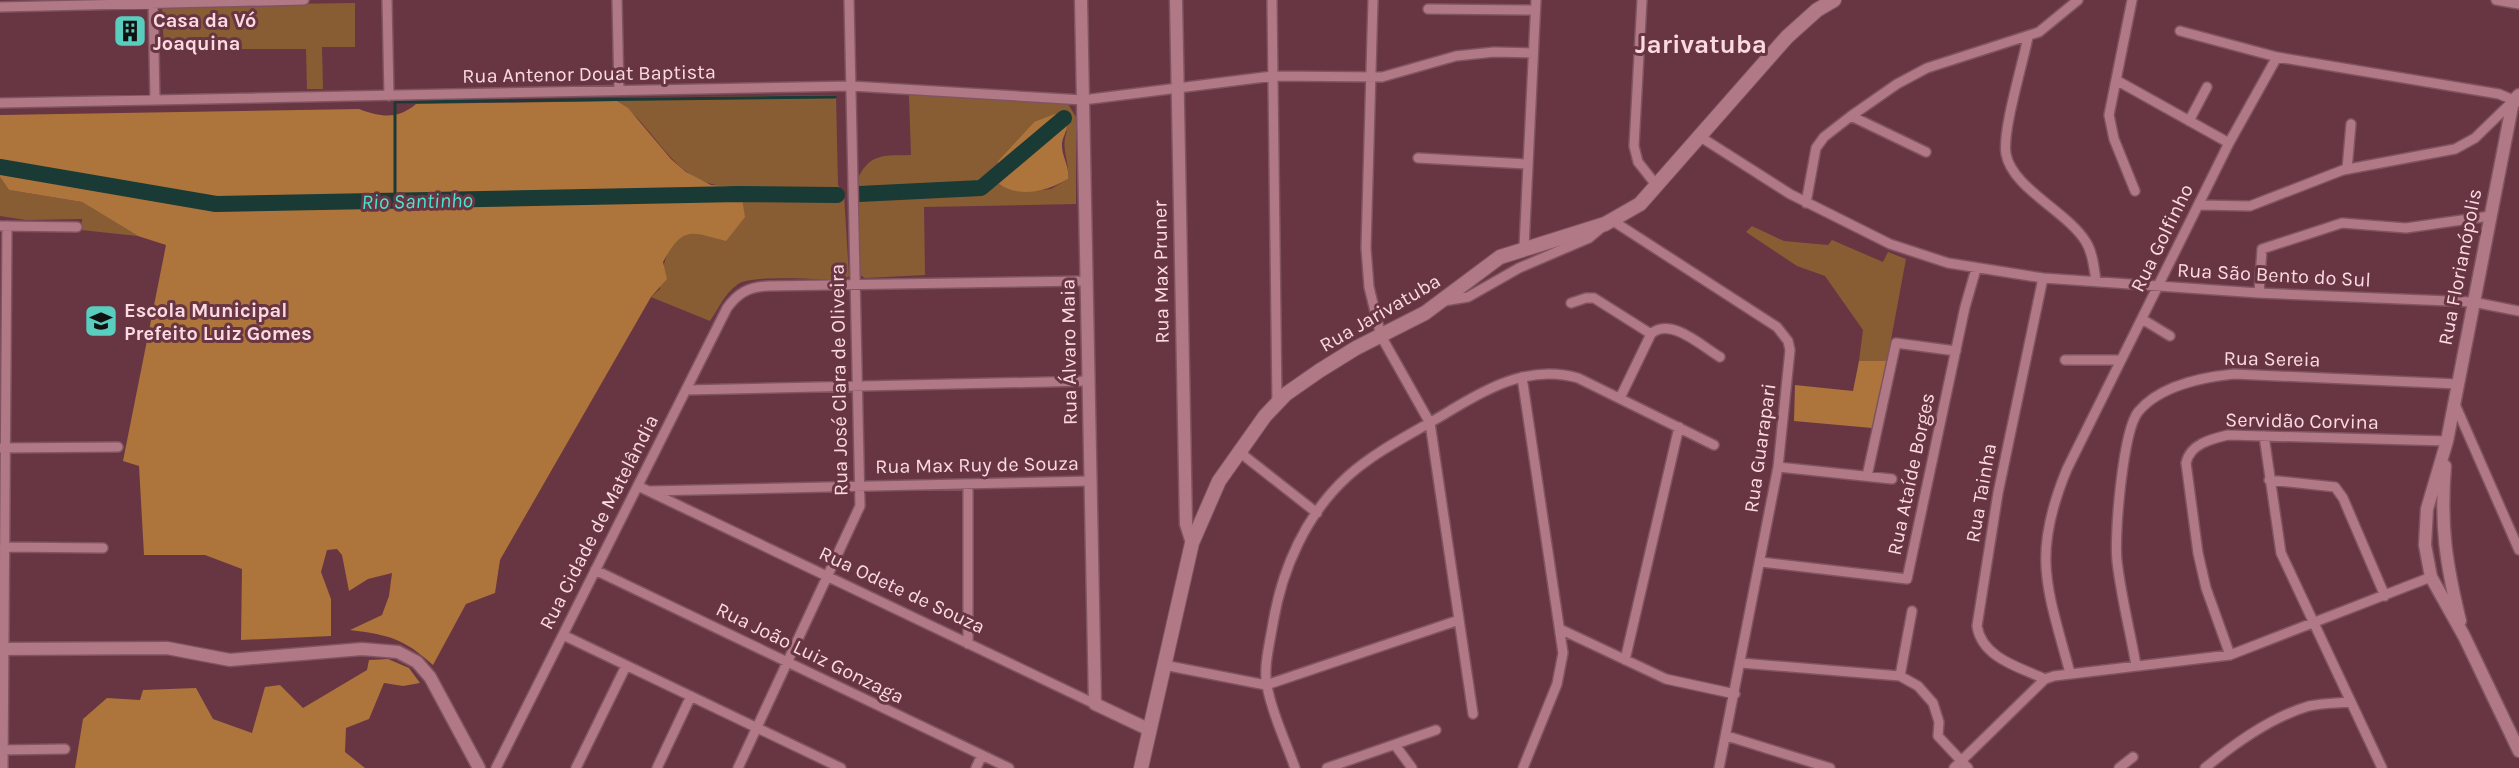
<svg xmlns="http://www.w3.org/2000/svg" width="2519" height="768" viewBox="0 0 2519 768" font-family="Karla,sans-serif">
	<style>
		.green { fill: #895d34; fill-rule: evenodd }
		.forest { fill: #ad743c }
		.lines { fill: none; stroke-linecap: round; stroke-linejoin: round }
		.stream { stroke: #193a35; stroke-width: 3 }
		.river { stroke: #193a35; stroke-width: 16 }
		.minor-casing { stroke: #7f5460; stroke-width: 12 }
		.tertiary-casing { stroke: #7f5460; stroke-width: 15 }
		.secondary-casing { stroke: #7f5460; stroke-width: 16 }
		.minor { stroke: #b17886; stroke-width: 9 }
		.tertiary { stroke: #b17886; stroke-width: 12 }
		.secondary { stroke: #b17886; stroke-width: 14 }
		.labels { text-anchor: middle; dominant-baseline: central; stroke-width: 6; stroke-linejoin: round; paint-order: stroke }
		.poi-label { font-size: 20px; font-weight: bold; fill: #fbdae1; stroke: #683543; text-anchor: start }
		.street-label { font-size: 20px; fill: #fbdae1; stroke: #683543 }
		.water-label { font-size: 21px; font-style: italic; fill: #48e4d1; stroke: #683543 }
		.district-label { font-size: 26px; font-weight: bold; fill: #fbdae1; stroke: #683543 }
	</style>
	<rect width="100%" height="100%" fill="#683543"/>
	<!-- green -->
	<path class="green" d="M355,3v44h-33l1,42h-16l-1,-40h-142l-2,-40 2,-3z
		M836,95l2,90 6,9 5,82 -5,4c-21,0 -92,-6 -106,4 -14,10 -19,24 -28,37l-59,-24 9,-8c2,-20 7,-57 34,-57 10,0 22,6 32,8v-54c-53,-2 -69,-59 -109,-85l3,-3z
		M909,95l134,5 25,4 8,13v87l-152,3 1,68 -60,3 -5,-3 -2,-97c13,-26 27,-22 53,-23zM1034,122l33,9c-7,18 3,30 1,48l-17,10 -19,2 -34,-30z
		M0,177l9,13 73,12 56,34 -57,-6 1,-11 -56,1 -26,-4z
		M1752,226l32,15 44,4 4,-5 51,22 5,-10 18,7 -19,102h-28l4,-31 -38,-54 -28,-10 -51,-34z"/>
	<!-- forest -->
	<path class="forest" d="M617,101l11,7 43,51 15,13 25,13 15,1 16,12 3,19 -19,24c-37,-10 -43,-15 -63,21l4,17 -16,18 -151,263 -5,33 -29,11 -33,61c-30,-27 -44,-30 -83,-35l32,-15 7,-19 3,-23 -24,6 -19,12 -7,-36 -5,-6 -10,1 -6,22 10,27v37l-90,4 1,-71 -37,-14h-61l-5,-89 -16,-5 43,-216 -28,-9 -56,-34 -73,-12 -9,-13v-62l359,-6c22,8 38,11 57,-5z
		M1055,114l12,10c0,8 -4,12 -5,19 -1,13 8,23 6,36 -20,12 -50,20 -70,4v-22l36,-39z
		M1859,361h28l-15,67 -78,-7 1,-36 58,6z
		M388,659l21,9 11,15 -17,3 -19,-3 -15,36 -23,9 -1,24 20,16h-290l8,-49 24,-21 33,2 3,-10 53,-2 17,31 39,14 13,-46 15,-2 23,23 64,-38 2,-10z"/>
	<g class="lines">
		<!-- stream -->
		<path class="stream" d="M395,201v-99l440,-5"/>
		<!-- river -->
		<path class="river" d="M0,167l216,37 524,-10 97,1
			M859,194l122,-6 83,-70"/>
		<defs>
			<path id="minor" d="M153,0l2,100
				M387,0l2,96
				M617,0l2,91
				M1272,0l5,403
				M1373,0l-7,248 3,39 12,49 49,87 43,291
				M1642,0l-8,146 4,16 19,24
				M2132,0l-23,115 5,24 21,52
				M2496,0l23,4
				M0,7l304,-7
				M1428,9l107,1
				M2180,31l97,26
				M2028,37c-5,26 -26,94 -22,117 6,34 62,58 80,88 7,11 8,26 10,39
				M2116,80l113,63
				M0,103l851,-17 232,14 190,-24 109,1 74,-21 38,-4 39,1
				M1851,116l75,36
				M2189,121l18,-34
				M1699,136l91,58 100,50 58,19 95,15 216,15 214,9 46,9
				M1418,158l110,6
				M2347,169l4,-45
				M1806,203l10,-55 8,-11 27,-21 46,-32 30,-16 112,-36 39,-32
				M2198,205l52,1 93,-36 112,-21 20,-11 38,-37
				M1613,221l164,106 11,14 2,9 -12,117 -59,301
				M0,226l77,1
				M1524,248l12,-248
				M2043,278l-45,215 -21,133c5,32 42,41 68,53
				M2259,293l3,-44 80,-26 64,5 84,-12
				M1444,301l24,-4 51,-29 70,-30 12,-10
				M1571,303l15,-5h8l57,36
				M2142,319l28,17
				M2065,360h56
				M1522,377l41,276 -6,31 -34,84
				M686,390l403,-9
				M1620,398l31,-64c19,-18 52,13 69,23
				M2454,402l65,148
				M2264,436l17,117 101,215
				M0,448l118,-1
				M1238,451l79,62
				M1778,467l114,12
				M1867,476l29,-133 60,8
				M2269,480l66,7 8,11 42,98
				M968,484v160
				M638,486l457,218
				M649,491l442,-10
				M4,547l99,1
				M1761,562l146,17 58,-272 11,-38
				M595,570l414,198
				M1562,630l104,49 69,15
				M563,635l278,133
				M2230,655l-24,-67 -8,-35 -12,-90c4,-19 25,-24 42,-28l219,6
				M1625,660l54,-233
				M1741,663l159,13 18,10 15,17 6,19 -1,14 30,32
				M1164,665l102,20 193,-65
				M2136,665c-6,-34 -15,-69 -19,-104 -3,-26 6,-130 21,-149 21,-26 65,-35 96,-38l224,10
				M2070,673c-23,-86 -39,-117 -3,-204l162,-326 48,-86 222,37 19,8
				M1900,676l12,-65
				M1727,736l103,32
				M1395,745l17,23
				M0,750l65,-1
				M3,768l4,-542
				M496,768l231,-460c11,-15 21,-21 41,-22l319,-5
				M576,768l50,-102
				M657,768l34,-72
				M738,768l122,-262 -11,-506
				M976,768l6,-13
				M1295,768c-9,-26 -23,-54 -28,-82 -4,-18 3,-44 6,-63 9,-54 33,-109 75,-147 28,-25 63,-42 95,-61 42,-26 85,-51 135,-37l136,67
				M1327,768l109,-38
				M1954,768l91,-89 9,-3 176,-21 201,-78
				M2119,768l14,-11
				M2205,768c30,-25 66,-51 104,-62 13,-3 28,-3 41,-4"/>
			<path id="tertiary" d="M1081,0l14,704 55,26
				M1176,0l10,524 6,19
				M2519,95l-6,6 -66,340 -20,68 -2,36 6,32 33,59 55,115
				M2445,466c-5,59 1,98 15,155
				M0,649l167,-1 63,12 132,-11 36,3 19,10 13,15 49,91"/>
			<path id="secondary" d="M1141,768l51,-225 27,-62 46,-65 21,-22 33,-23 37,-23 69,-35 75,-56 105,-33 35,-20 147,-167 30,-27 17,-10"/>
		</defs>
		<!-- minor casing -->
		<use href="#minor" class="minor-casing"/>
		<!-- tertiary casing -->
		<use href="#tertiary" class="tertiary-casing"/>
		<!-- secondary casing -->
		<use href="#secondary" class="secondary-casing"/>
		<!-- minor -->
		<use href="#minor" class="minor"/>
		<!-- tertiary -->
		<use href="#tertiary" class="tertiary"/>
		<!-- secondary -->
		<use href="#secondary" class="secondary"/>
	</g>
	<!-- icons -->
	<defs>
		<symbol id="building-square" viewBox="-11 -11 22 22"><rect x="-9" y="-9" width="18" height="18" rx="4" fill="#59cebe" stroke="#683543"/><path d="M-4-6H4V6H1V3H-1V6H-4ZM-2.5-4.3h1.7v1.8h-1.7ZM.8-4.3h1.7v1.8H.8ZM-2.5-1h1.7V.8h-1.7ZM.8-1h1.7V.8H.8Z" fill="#111"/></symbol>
		<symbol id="school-square" viewBox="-11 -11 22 22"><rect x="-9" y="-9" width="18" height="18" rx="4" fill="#59cebe" stroke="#683543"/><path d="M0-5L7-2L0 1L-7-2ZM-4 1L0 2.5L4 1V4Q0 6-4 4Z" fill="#111"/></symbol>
	</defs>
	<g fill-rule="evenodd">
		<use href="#building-square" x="111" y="12" width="38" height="38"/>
		<use href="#school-square" x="82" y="302" width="38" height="38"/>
	</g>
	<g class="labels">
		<!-- poi labels -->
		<g class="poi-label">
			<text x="153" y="20">Casa da Vó<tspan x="153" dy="23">Joaquina</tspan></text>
			<text x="124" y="310">Escola Municipal<tspan x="124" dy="23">Prefeito Luiz Gomes</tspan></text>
		</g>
		<!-- street labels -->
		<g class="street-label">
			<text transform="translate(589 74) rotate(-1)">Rua Antenor Douat Baptista</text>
			<text transform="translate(2162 238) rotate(-64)">Rua Golfinho</text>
			<text transform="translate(2460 267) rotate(-79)">Rua Florianópolis</text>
			<text transform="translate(1161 272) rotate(-91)">Rua Max Pruner</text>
			<text transform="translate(2274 275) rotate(3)">Rua São Bento do Sul</text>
			<text transform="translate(1380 313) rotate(-30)">Rua Jarivatuba</text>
			<text transform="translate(1069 352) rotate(-91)">Rua Álvaro Maia</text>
			<text transform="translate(2272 359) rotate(1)">Rua Sereia</text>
			<text transform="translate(839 380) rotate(-91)">Rua José Clara de Oliveira</text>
			<text transform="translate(2302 421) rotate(1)">Servidão Corvina</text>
			<text transform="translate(1760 448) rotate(-82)">Rua Guarapari</text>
			<text transform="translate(977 465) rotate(-1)">Rua Max Ruy de Souza</text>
			<text transform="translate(1911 474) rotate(-78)">Rua Ataíde Borges</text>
			<text transform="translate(1981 493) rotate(-80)">Rua Tainha</text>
			<text transform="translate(599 522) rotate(-63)">Rua Cidade de Matelândia</text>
			<text transform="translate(902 590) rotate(25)">Rua Odete de Souza</text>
			<text transform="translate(810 653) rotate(26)">Rua João Luiz Gonzaga</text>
		</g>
		<!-- water labels -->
		<g class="water-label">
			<text transform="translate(417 201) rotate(-1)">Rio Santinho</text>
		</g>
		<!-- district labels -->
		<g class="district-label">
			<text x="1701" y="44">Jarivatuba</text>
		</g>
	</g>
</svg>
